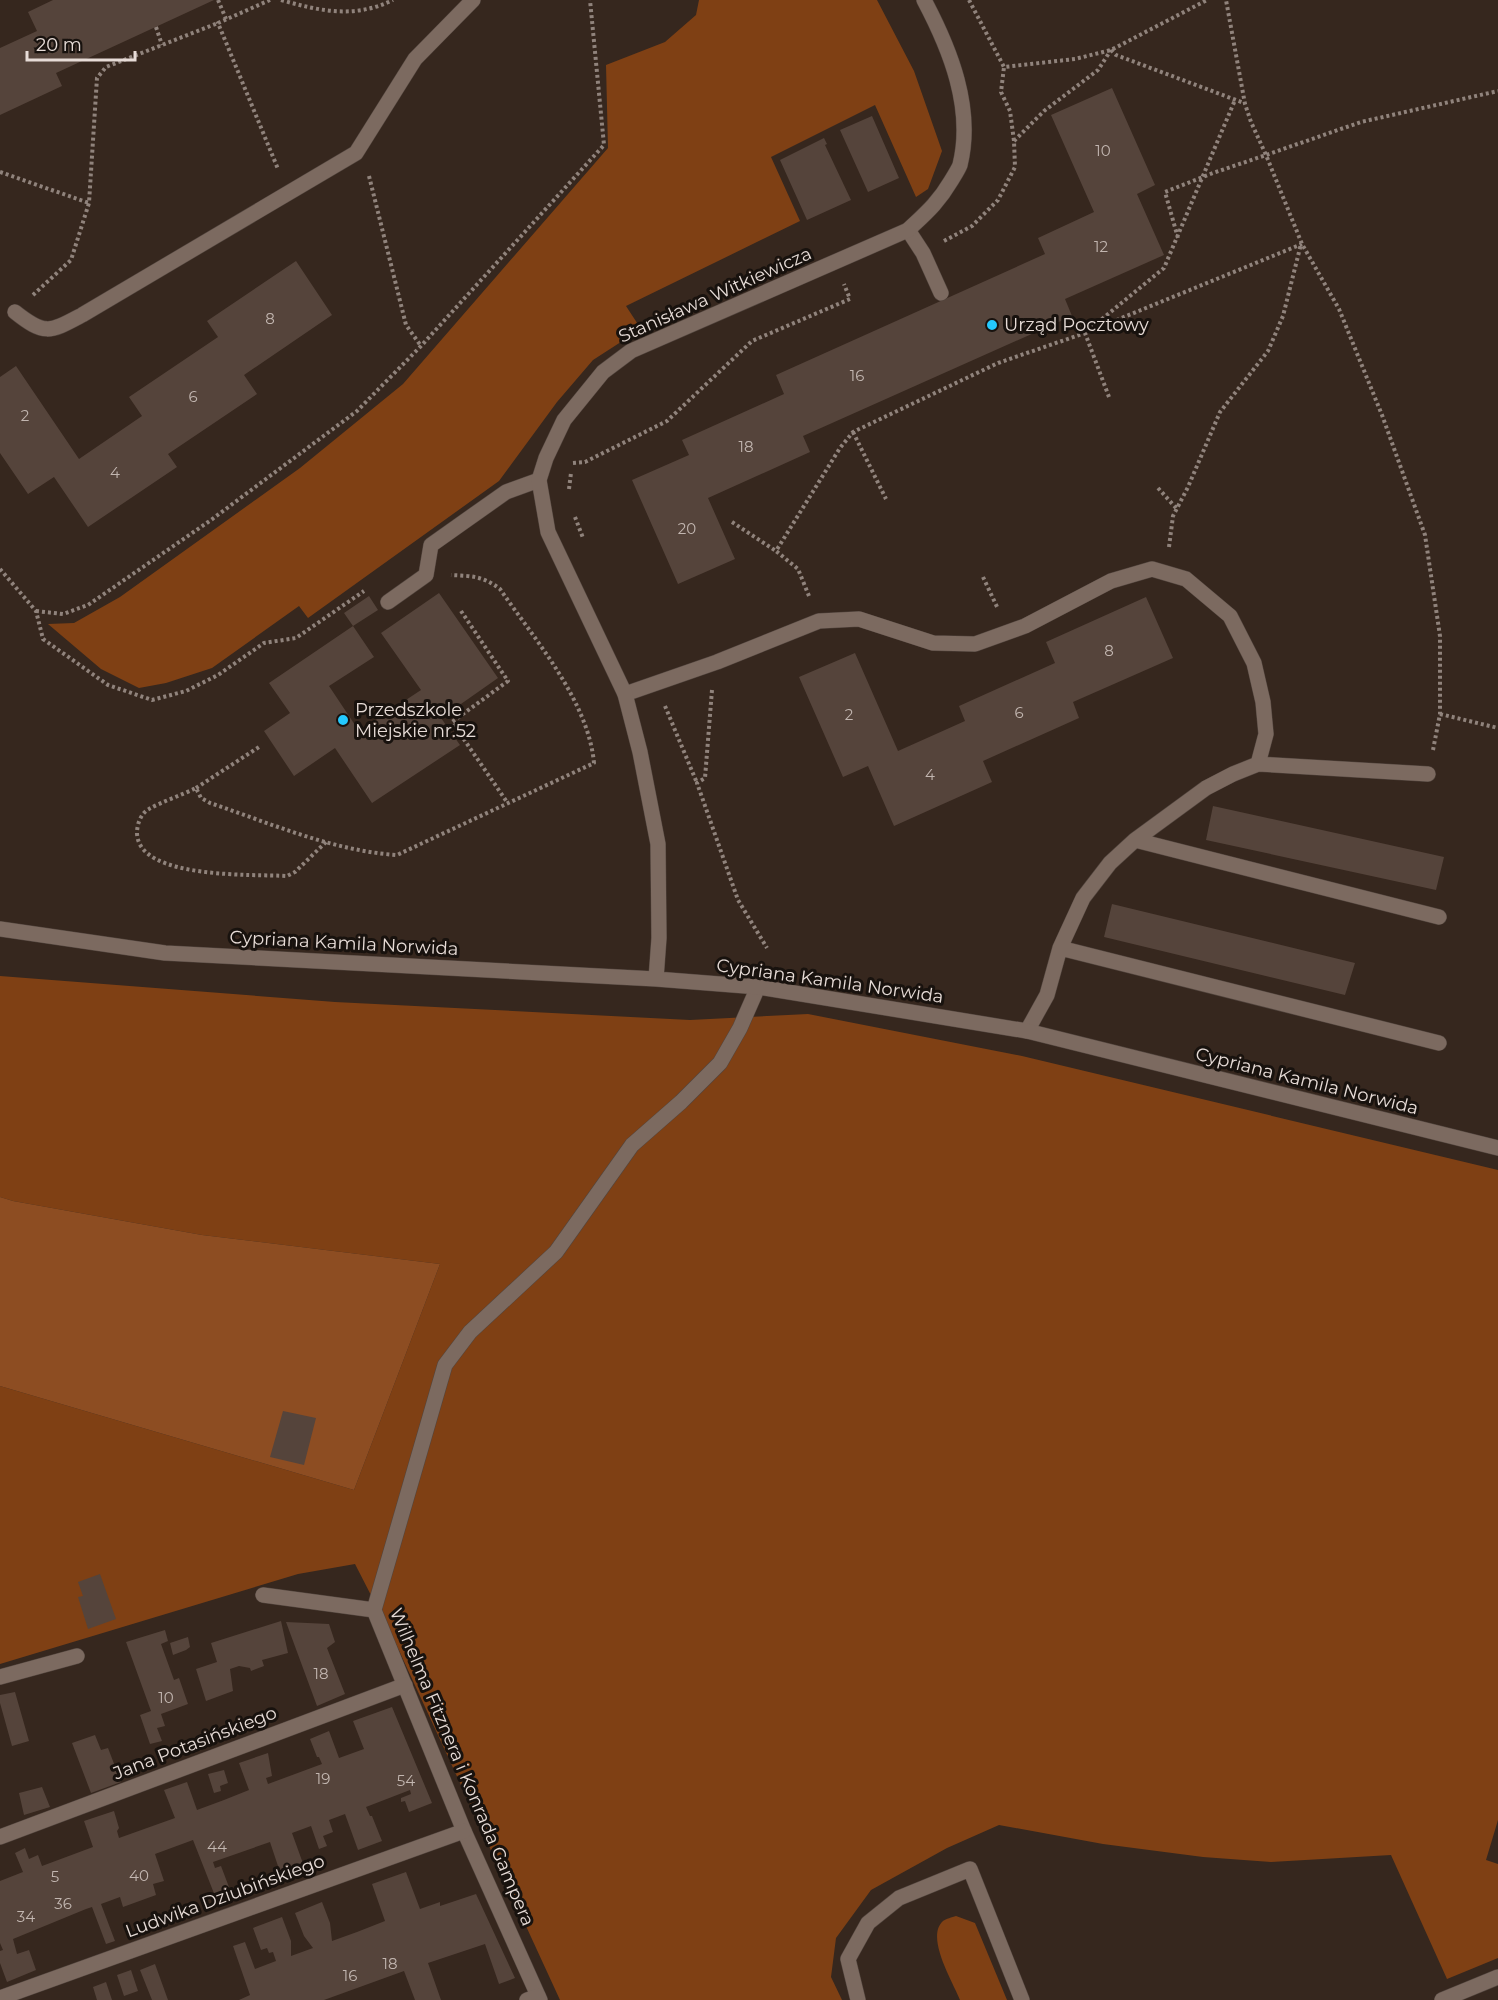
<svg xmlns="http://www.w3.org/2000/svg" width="1498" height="2000" viewBox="0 0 1498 2000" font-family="Montserrat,sans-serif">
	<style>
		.green { fill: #7f4014 }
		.forest { fill: #8d4d22 }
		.building { fill: #55443b }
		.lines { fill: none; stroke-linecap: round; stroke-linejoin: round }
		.lane-casing { stroke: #52453e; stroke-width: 16 }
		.street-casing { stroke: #52453e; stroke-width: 16 }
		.path { stroke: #90837c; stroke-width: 4; stroke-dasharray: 3 3; stroke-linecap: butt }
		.lane { stroke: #7c6a60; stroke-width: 15 }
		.street { stroke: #7c6a60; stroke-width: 15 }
		.poi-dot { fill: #24c9fe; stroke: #18120e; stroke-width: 2 }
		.labels { text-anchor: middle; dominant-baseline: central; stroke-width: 6; stroke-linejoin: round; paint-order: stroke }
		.number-label { font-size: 15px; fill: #c2b6b0 }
		.street-label { font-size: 18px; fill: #e7dcd7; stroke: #18120e }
		.poi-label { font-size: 18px; fill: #e7dcd7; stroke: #18120e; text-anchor: start }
	</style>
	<rect width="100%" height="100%" fill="#36271e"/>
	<!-- green -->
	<path class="green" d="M699,0h178l37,71 28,80 -14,38 -12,8 -41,-92 -104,52 29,64 -174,85 15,23 -48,31 -36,42 -58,79 -191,137 -9,-12 -87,62 -46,15 -27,5 -38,-19 -53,-45 26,-1 46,-26 180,-129 103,-84 205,-236 -2,-83 59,-23 31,-27z
		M0,976l335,26 355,18 118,-6 214,42 476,114v650l-12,40 12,4v94l-51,21 -56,-124 -120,7 -68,-5 -100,-13 -104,-19 -52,23 -76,42 -35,48 -5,39 11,23h-282l-164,-356 -41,-80 -57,10 -298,90v-278l354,104 86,-226 -238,-29 -189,-34 -13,-4z
		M956,1916l19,7 32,77h-47c-7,-18 -35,-63 -17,-79 3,-2 9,-4 13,-5z"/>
	<!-- forest -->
	<path class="forest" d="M0,1197l13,4 189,34 238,29 -86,226 -354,-104z"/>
	<!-- building -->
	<path class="building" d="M53,0h161l-158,73 6,13 -62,29v-67l37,-17 -9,-19z
		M1112,88l43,97 -18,9 27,61 -99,44 7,17 -269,120 7,16 -102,46 27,61 -57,25 -46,-104 57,-25 -7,-15 102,-46 -8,-19 269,-121 -7,-16 56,-26 -43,-97z
		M872,116l27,62 -31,14 -28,-62z
		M824,138l3,6 -2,1 26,55 -44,20 -27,-60z
		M296,261l36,54 -88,60 13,19 -89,60 9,13 -89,60 -34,-50 -26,17 -28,-41v-76l16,-11 63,93 63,-43 -13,-19 89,-60 -11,-16z
		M439,593l59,85 -57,40 19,27 -88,58 -37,-55 -41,28 -30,-45 26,-18 -21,-30 84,-57 -9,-13 25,-17 9,14 -25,16 21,31 -45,29 30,45 62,-41 -40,-57z
		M1146,597l27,61 -100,44 6,16 -96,43 9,21 -98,44 -26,-60 -25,11 -44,-100 56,-24 43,98 67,-30 -6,-15 96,-43 -9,-21z
		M1213,806l231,51 -8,33 -230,-50z
		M1112,904l243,59 -10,32 -241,-58z
		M283,1411l33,7 -12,47 -34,-8z
		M100,1574l16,45 -28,10 -10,-32 5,-1 -5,-14z
		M281,1621l7,32 -26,7 2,6 -13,5 -1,-3 -11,-2 -9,3 3,22 -27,10 -10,-32 21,-7 -6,-19z
		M286,1622l43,2 6,18 -8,6 18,46 -28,12z
		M165,1630l3,11 -7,3 13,36 5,-2 9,26 -27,10 4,12 -8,2 5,13 -12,3 -10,-29 11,-4 -25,-69z
		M188,1637l2,10 -4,3 -13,5 -3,-12z
		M15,1692l14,49 -17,5 -12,-43v-8z
		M392,1707l40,96 -23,9 -4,-11 -4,1v-4l10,-4 -1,-4 -44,17 4,9h2l10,25 -24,9 -13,-36 -16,6 4,12 -10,4 4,10 -8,3 -8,-23 -19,7 13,36 -11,5 -12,4 -12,-36 -57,20 2,6 6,-2 11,29 -15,6 -24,-61 -38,14 9,27 -11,3 3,11 -33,12 -3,-10 -19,7 14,37 -9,3 -14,-37 -6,2 -73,30 4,15 12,-4 7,20 -29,12 -7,-19v-12l3,-1 -3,-7v-62l23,-9 -8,-19 10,-5 4,11 9,-4 4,11 51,-19 -9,-26 30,-10 5,17 -2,3 2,7 56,-20 -11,-28 23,-8 10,28 27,-10 25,-10 -10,-27 29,-10 4,23 -6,2 2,6 54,-20 -3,-7h-2l-7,-18 19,-8 10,27 25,-9 -11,-28z
		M95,1735l6,15 7,-2 13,34 -30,11 -19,-50z
		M224,1770l4,13 -8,3 1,5 -7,2 -6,-19z
		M42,1787l8,20 -26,8 -5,-22z
		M406,1872l14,37 20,-7v4l36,-12 39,84 -16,6 -14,-40 -57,19 13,37h-26l-11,-29 -80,29h-85l11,-5 -17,-49 12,-4 10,27 21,-8 -3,-9 -4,1 -2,-5 -6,2 -8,-22 29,-11 9,24v15l22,-8 -9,-12 -9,-23 27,-11 8,21 2,18 25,-9 28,-11 -13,-37z
		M155,1964l13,36h-16l-12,-30z
		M131,1970l7,21 -14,5 -7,-21z
		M106,1982l6,18h-15l-4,-13z"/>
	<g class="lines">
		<defs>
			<path id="lane" d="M908,230l15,23 18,40
				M15,312c30,24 35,20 67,3l274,-162 59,-94 58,-59
				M388,602l38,-27 5,-30 75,-53 33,-12
				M625,694l92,-32 102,-41 40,-2 74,24 42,1 50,-18 86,-45 41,-12 34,10 44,37 24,47 9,39 3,32 -8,30
				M1135,840l304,77
				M1060,948l379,95
				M1027,1031l20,-36 13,-47 23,-50 27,-35 25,-23 71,-52 27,-14 25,-10 170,10
				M263,1595l111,15
				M0,1677l77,-21
				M540,2000l-76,-169 -90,-221 71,-245 25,-33 86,-80 76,-107 49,-43 39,-39 20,-35 18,-41
				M858,2000l-10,-41 20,-36 31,-25 71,-29 52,131
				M1442,2000l56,-23"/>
			<path id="street" d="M0,929l165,24 491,26 102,8 269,44 471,117
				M656,979l3,-41 -1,-94 -18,-92 -15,-58 -77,-162 -9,-52 7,-22 18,-38 39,-48 28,-21 277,-121c18,-17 30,-27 43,-49 3,-5 7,-11 9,-16 14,-57 -10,-116 -36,-165
				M0,1837l405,-152
				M0,1998l464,-167
				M527,2000l11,-4"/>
		</defs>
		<!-- lane casing -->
		<use href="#lane" class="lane-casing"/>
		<!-- street casing -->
		<use href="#street" class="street-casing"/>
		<!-- path -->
		<path class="path" d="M218,0l8,19
			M270,0l-52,23 60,146
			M281,0c39,11 73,19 112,0
			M969,0l35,67 71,-8 36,-9 96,-50
			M156,27l6,18
			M1111,50l5,5 128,48
			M1014,141l30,-30 54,-41 13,-20
			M0,172l89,31
			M369,176l37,149 15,21
			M1178,238l-13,-46 48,-19 53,-18 -15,-33 -6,-18 -19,-104
			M944,241l28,-15 26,-26 17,-33 -1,-26 -4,-30 -9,-19 3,-25
			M33,295l38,-35 18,-57 8,-125 9,-11 112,-44
			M1109,397l-24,-64 79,-65 71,-168
			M853,432l33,67
			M573,463l12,-1 82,-41 85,-80 98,-42 -6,-15
			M1158,488l19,21
			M569,489l2,-16
			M575,517l8,21
			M732,522l44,29
			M1169,547l4,-31 15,-29 32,-75 48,-61 15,-35 18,-72
			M0,569l36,42 7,28 65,46 44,15 34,-9 32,-16 46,-32 32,-5 68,-47
			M983,577l15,32
			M809,596l-11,-27 -22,-18 64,-103 13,-16 145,-69 87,-30 217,-89
			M36,611l27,3 25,-9 123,-85 146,-109 64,-65 183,-201 -14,-145
			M461,611l47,70 -56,41 55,80
			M712,690l-7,88 -8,5 41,117 29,48
			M665,706l32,77
			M1440,714l58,14
			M1433,750l7,-36v-78l-15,-101 -43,-120 -43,-106 -37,-65 -36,-89 95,-33 137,-31
			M196,788l63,-41
			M326,842l-31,30 -8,4c-32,-2 -149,4 -150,-43 0,-9 4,-20 12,-24 12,-7 33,-14 47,-21l5,10 9,5c60,20 123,48 187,52l197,-92c-6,-63 -59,-123 -94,-174 -17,-13 -28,-13 -49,-14"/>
		<!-- lane -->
		<use href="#lane" class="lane"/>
		<!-- street -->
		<use href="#street" class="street"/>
	</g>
	<!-- markers -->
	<g class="poi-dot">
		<circle cx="992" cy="325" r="6"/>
		<circle cx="343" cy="720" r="6"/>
	</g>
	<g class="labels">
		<!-- number labels -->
		<g class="number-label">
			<text x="1103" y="150">10</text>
			<text x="1101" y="246">12</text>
			<text x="270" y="318">8</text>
			<text x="857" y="375">16</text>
			<text x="193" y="396">6</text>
			<text x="25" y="415">2</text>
			<text x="746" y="446">18</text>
			<text x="115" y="472">4</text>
			<text x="687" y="528">20</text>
			<text x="1109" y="650">8</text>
			<text x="1019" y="712">6</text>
			<text x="849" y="714">2</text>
			<text x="930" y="774">4</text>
			<text x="321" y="1673">18</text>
			<text x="166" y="1697">10</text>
			<text x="323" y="1778">19</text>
			<text x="406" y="1780">54</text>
			<text x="217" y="1846">44</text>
			<text x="139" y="1875">40</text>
			<text x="55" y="1876">5</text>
			<text x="63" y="1903">36</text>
			<text x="26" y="1916">34</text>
			<text x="390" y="1963">18</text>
			<text x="350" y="1975">16</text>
		</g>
		<!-- street labels -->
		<g class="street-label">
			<text transform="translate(715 295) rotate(-24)">Stanisława Witkiewicza</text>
			<text transform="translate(344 943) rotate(3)">Cypriana Kamila Norwida</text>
			<text transform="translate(830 981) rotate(8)">Cypriana Kamila Norwida</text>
			<text transform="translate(1307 1081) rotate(14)">Cypriana Kamila Norwida</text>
			<text transform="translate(195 1743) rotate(-21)">Jana Potasińskiego</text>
			<text transform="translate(462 1767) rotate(67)">Wilhelma Fitznera i Konrada Gampera</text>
			<text transform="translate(225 1896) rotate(-20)">Ludwika Dziubińskiego</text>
		</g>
		<!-- poi labels -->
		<g class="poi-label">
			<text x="1004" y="325">Urząd Pocztowy</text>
			<text x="355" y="710">Przedszkole<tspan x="355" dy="21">Miejskie nr.52</tspan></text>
		</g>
	</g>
	<!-- scale -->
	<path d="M27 51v9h108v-9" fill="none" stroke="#e7dcd7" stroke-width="3"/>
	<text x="36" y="51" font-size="18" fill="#e7dcd7" stroke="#18120e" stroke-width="4.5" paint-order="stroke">20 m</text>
</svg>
